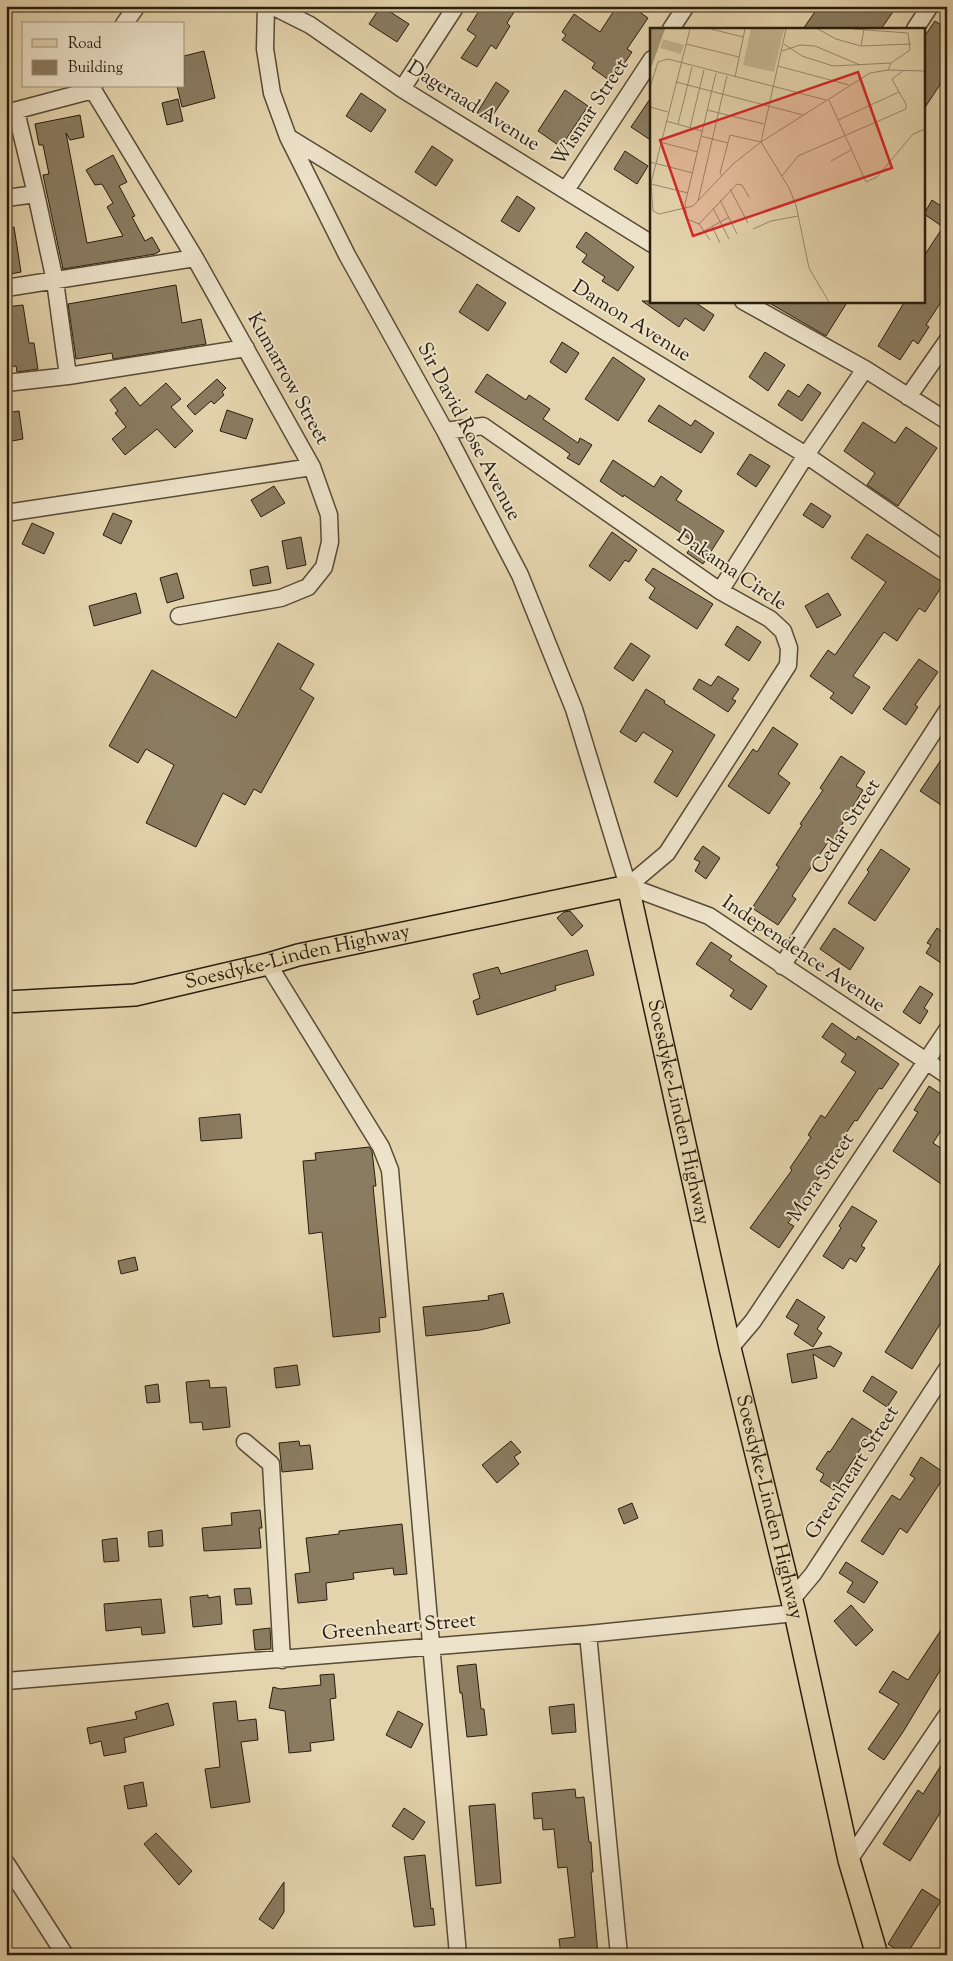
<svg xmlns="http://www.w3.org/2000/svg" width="953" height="1961" viewBox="0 0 953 1961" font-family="'Sorts Mill Goudy',serif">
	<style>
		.building { fill: #8a7c61; stroke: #291d0f }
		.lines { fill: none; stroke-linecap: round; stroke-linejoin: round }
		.minor-casing { stroke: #584b36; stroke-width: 19 }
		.major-casing { stroke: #291d0f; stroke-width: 24 }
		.minor { stroke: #ede3ca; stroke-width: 16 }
		.major { stroke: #e4d4ad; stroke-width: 21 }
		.labels { text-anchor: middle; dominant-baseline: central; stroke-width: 4; stroke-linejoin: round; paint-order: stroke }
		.street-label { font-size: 20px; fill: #291d0f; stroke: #ede3ca }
		.inset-road { fill: none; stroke: #998b6e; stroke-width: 1 }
		.view { fill: #d62828; fill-opacity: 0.15; stroke: #d62828; stroke-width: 2.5 }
		.inset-edge { fill: none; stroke: #291d0f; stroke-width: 2.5 }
	</style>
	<rect width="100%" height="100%" fill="#e4d4ad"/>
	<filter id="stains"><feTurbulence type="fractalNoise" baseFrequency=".004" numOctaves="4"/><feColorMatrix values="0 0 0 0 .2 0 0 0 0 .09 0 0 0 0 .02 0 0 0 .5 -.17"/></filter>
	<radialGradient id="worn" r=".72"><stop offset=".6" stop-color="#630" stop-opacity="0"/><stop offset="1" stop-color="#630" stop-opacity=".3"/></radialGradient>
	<!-- building -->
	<path class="building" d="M381,6l28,18 -12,18 -28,-18z
		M482,6h36l-11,17 3,3 -14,23 -5,-4 -14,22 -16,-9 15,-22 -9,-6z
		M617,6h14l17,12 -21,31 5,3 -20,30 -20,-14 3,-5 -33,-23 4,-5 -4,-3 12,-18 26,18z
		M819,6h78l-16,23h-78z
		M935,21l12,8v45l-23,35v-72z
		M204,51l11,47 -33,9 -5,-21h7v-30z
		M496,82l13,9 -20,30 -12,-8z
		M565,90l23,16 -27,41 -23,-16z
		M361,93l25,17 -15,22 -25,-16z
		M652,96v45l-21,-14z
		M178,99l5,22 -16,4 -5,-22z
		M80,115l4,22 -14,3 -4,-7 21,110 36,-7 -16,-29 6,-4 -11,-19 -7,1 -9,-15 27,-15 14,27 -8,4 16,30 -3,1 13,24 7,-4 8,14 -5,3 -92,15 -20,-94 6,-1 -6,-29h-4l-4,-21z
		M432,146l21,14 -17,26 -21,-14z
		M625,151l23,15 -11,18 -23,-15z
		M517,196l18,12 -16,24 -18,-11z
		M932,200l15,10v83l-21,32 3,2 -11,17 -5,-4 -13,20 -22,-14 27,-45h19v-45l19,-29 -19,-13z
		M14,227l7,45 -15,3v-47z
		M586,232l48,35 -16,24 -16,-10 3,-4 -23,-15 5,-7 -11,-8z
		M477,284l29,19 -18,28 -29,-19z
		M176,285l6,38 19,-4 5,25 -93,15 -1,-6 -36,6 -8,-55z
		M642,301h51l21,14 -10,16 -19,-13 -6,9z
		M766,301h82l-22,35z
		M23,305l6,38h5l4,26 -21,3 -1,-6 -10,1v-60z
		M562,342l17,11 -13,20 -16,-11z
		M765,352l20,13 -17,26 -19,-14z
		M613,357l32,22 -27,42 -33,-22z
		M487,374l39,26 3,-5 21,14 -7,10 35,24 2,-5 12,7 -13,20 -12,-7 3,-4 -8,-6 -87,-56z
		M217,379l9,9 -4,4 2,3 -10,9 -3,-3 -16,14 -8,-9z
		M166,383l15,16 -10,8 22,24 -18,17 -18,-19 -32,26 -13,-16 14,-12 -11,-14 3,-2 -8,-11 15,-13 15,19z
		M808,384l13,9 -19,28 -24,-16 10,-15 11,7z
		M659,405l32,21 4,-6 19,13 -13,20 -53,-32z
		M227,410l26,9 -7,20 -26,-8z
		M19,411l4,28 -17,3v-29z
		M863,422l32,21 11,-16 31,21 -39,58 -31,-21 8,-12 -31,-22z
		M750,454l20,12 -14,21 -19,-13z
		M613,460l41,27 7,-11 21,15 -6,9 48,31 -21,33 -16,-11 7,-11 -70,-47 -1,2 -23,-16z
		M274,486l11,17 -24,14 -10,-17z
		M811,503l20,13 -8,12 -20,-13z
		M113,513l19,8 -11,23 -18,-9z
		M32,523l22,10 -10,21 -22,-10z
		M612,532l25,18 -8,12 -4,-2 -15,21 -21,-15z
		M867,534l77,49 -19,29 -6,-4 -22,33 -13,-9 -31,44 17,11 -18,27 -22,-16 4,-5 -24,-17 18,-26 7,5 51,-73 -35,-24z
		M301,537l5,28 -19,4 -5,-28z
		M268,566l3,17 -18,3 -3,-16z
		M653,568l60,36 -16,25 -48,-31 6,-10 -10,-8z
		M177,573l7,25 -17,5 -7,-25z
		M136,593l5,20 -47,13 -5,-20z
		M828,593l13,22 -24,13 -12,-22z
		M737,626l24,16 -12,19 -24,-16z
		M278,643l36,21 -14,25 14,9 -53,95 -7,-4 -9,16 -22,-12 -27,54 -50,-24 28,-58 -28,-16 -8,14 -29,-17 43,-76 84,48z
		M631,643l19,13 -17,25 -19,-13z
		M919,659l19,13 -23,33 3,2 -12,18 -23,-16z
		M718,676l21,13 -7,10 4,2 -8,11 -35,-23 6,-10 12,7z
		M646,689l19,12 -1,2 51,32 -38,62 -23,-15 19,-31 -30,-19 -7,10 -16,-10z
		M773,727l25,17 -20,30 12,9 -21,31 -41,-28 25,-37 4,3z
		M947,751v58l-27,-18z
		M841,756l24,16 -9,14 7,4 -33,54 -2,-2 -36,54 4,3 -18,26 -26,-17 27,-41 -3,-2 26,-40 -2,-1 23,-34 -3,-2z
		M703,846l17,12 -14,21 -11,-8 5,-9 -6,-3z
		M881,849l29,20 -35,52 -27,-18 21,-31 -2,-2z
		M570,911l13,15 -11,10 -15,-18 7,-6z
		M834,928l30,20 -14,22 -30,-21z
		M937,928l10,7v32l-21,-14 5,-8 -4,-2z
		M711,942l21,14 -3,4 38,26 -16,24 -21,-14 4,-6 -38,-26z
		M587,950l7,25 -39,11 1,4 -79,25 -4,-14 7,-3 -7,-24 25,-7 3,7z
		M920,986l13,8 -9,14 4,3 -8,13 -17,-12z
		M832,1023l24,17 2,-4 41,28 -17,25 -3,-1 -22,33 -2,-1 -36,53 2,2 -33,48 6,3 -15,22 -29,-20 42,-58 -2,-2 21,-31 -3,-2 13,-20 4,3 31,-46 -15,-10 5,-8 -24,-17z
		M929,1086l18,12v23l-14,22 14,9v36l-54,-37 25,-39 -4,-2z
		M240,1114l2,24 -41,3 -2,-23z
		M369,1147l3,4 4,35h-3l13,131 -7,1 1,14 -47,5 -11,-105 -13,2 -6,-73 13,-1 -1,-7z
		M852,1206l25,15 -16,25 4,2 -9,14 -6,-4 -7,11 -20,-13 18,-28 -2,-2z
		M947,1253v60l-35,56 -27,-17z
		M135,1257l3,13 -17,4 -3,-13z
		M503,1293l7,30 -30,7 -54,6 -3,-29 66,-7 -1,-4z
		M797,1299l28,18 -8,12 5,4 -9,14 -19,-13 5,-9 -13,-8z
		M830,1346l12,7 -8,14 -21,-13 4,24 -25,5 -5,-29z
		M297,1365l3,20 -24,3 -2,-20z
		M872,1376l25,16 -10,15 -24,-16z
		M209,1380l1,8 16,-1 4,40 -27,3 -1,-8 -12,1 -4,-41z
		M158,1384l2,18 -13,1 -2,-17z
		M852,1418l20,13 -38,59 -14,-9 4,-7 -8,-5 12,-18 2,1z
		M299,1441l1,5 10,-1 3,24 -31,3 -3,-29z
		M511,1441l10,11 -7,5 5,7 -22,19 -15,-18z
		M921,1457l25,17 -39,59 -7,-5 -17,27 -22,-14 31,-46 8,5 15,-22 -5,-3z
		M632,1503l6,15 -14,6 -6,-15z
		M260,1510l2,18h-3l2,20 -57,3 -2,-23 30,-3 -1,-12z
		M402,1524l5,50 -13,1 -1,-7 -40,5 1,6 -28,4 1,17 -29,3 -3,-29 15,-2 -4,-34 33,-4v-3z
		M162,1530l1,16 -14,1 -1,-15z
		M117,1538l2,23 -15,1 -2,-22z
		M846,1562l32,20 -14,21 -17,-11 6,-10 -14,-9z
		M250,1588l2,16 -16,1 -2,-16z
		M208,1595v3l12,-2 2,28 -29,3 -3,-30z
		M161,1599l4,34 -23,2 -1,-8 -35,4 -2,-27z
		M851,1605l22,25 -17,16 -22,-25z
		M947,1621v38l-44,73 -19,28 -16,-11 31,-45 -20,-12 14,-21 15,9z
		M270,1628l1,21 -16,1 -2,-20z
		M476,1664l5,45h3l3,26 -20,2 -5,-44h-2l-3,-27z
		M334,1674l2,24 -6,1 4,41 -24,3 1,8 -22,2 -4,-42 -16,-3 4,-21 7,2 41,-4 -1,-10z
		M236,1701l2,20 18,-2 2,21 -17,2 9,60 -39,6 -6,-39 15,-2 -7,-64z
		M168,1703l6,22 -50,13 2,14 -22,4 -3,-15 -11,3 -3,-16 50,-9 -2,-7z
		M574,1704l2,28 -24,2 -3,-27z
		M398,1711l25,13 -12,24 -25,-13z
		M947,1756v46l-37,59 -27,-17 35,-54 5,4z
		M143,1782l4,24 -19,3 -4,-23z
		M575,1789l1,9 8,-1 5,45h2l2,30h-2l7,83h-37l-2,-16 16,-2 -8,-70 -9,1 -4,-39 -11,1 -1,-12 -8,1 -2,-26z
		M495,1804l6,79 -25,3 -7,-80z
		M404,1808l21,14 -12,18 -21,-14z
		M156,1833l36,38 -13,14 -35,-41z
		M425,1855l6,54 2,-1 2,17 -21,2 -10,-70z
		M284,1882v30l-11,17 -14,-10z
		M922,1889l19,12 -35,54h-1l-17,-11z"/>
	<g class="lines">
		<defs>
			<path id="minor" d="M266,6l-1,43 7,44 16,44 59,118 98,176 75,144 54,134 54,177
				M272,6l38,19 92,64 250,155
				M124,24l13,-18
				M671,29l15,-23
				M915,29l15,-23
				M94,86l-1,4 102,168 117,209 17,48 1,27 -6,25 -16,20 -27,11 -102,18
				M402,89l54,-83
				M16,111l20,83 19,87 13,95
				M6,113l87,-23
				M288,137l518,318 141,97
				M566,190l86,-131
				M6,198l30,-4
				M6,288l189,-30
				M743,301l122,68 82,52
				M6,383l62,-7 178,-28
				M908,397l39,-56
				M445,431l38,-5 237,165 50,28 13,12 6,17 -1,17 -121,188 -39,33
				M6,513l306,-46
				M720,591l86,-136 59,-86
				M628,886l81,30 238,159
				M268,964l113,183 9,23 68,785
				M782,966l165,-255
				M730,1348l23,-27 194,-291
				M245,1442l26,22 11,196
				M792,1599l21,-25 134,-205
				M588,1634l31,321
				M6,1681l582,-47 207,-21
				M849,1860l98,-145
				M6,1863l59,92"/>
			<g id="major">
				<path id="s1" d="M6,1002l129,-7 133,-31 30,-9 330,-69 102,462 65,265 54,247 28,95"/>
			</g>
		</defs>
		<!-- minor casing -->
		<use href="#minor" class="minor-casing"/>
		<!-- major casing -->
		<use href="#major" class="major-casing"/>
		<!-- minor -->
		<use href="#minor" class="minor"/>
		<!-- major -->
		<use href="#major" class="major"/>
	</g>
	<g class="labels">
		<!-- street labels -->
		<g class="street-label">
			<text transform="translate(473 107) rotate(32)">Dageraad Avenue</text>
			<text transform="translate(591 113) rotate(-57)">Wismar Street</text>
			<text transform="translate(631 322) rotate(32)">Damon Avenue</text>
			<text transform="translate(287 379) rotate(61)">Kumarrow Street</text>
			<text transform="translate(468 432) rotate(62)">Sir David Rose Avenue</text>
			<text transform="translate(731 571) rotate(34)">Dakama Circle</text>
			<text transform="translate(847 827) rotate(-57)">Cedar Street</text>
			<text transform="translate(803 955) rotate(34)">Independence Avenue</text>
			<text stroke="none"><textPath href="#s1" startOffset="296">Soesdyke-Linden Highway</textPath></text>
			<text stroke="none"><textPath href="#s1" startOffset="866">Soesdyke-Linden Highway</textPath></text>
			<text transform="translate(822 1178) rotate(-56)">Mora Street</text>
			<text transform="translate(853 1473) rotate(-57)">Greenheart Street</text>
			<text stroke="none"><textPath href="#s1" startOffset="1271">Soesdyke-Linden Highway</textPath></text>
			<text transform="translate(399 1628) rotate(-5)">Greenheart Street</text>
		</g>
	</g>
	<!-- overview -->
	<g transform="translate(650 28)">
		<rect width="275" height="275" fill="#e4d4ad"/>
		<path d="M101,1h33l-10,43 -31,-7zM13,11l21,6 -3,9 -21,-6z" fill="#c4b592"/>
		<path d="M0,1h15l-15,42z" fill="#a49677"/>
		<path class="inset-road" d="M40,1l-39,154 2,28 6,3 34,-8 40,-42 28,-22M61,1l32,8M168,1l18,10 25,7 50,-2M203,1l55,4 2,17 -19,13 -3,7M36,16l53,13M134,16l18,12 31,10 58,-3M211,18l3,-17M132,23l18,-6 15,1 45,19M128,38l71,19M66,45l-31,131 2,15 12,5 38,-40 5,1 7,12M85,49l10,-48M26,54l127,33M0,59l8,-25 10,-3 158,41M249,64l-7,-13 11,-8M179,72l37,82 11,-5 36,-43 12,-5M0,79l18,5M57,82l57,14M16,93l36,10M28,96l14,-57M40,100l14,-58M51,108l27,7M10,114l38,10M111,114l25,-113M181,133l20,-11M0,134l43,11M72,148l-2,-3 10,-38 31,7M132,148l16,-20 108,-47v-5l-7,-12 -61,28M1,156l37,9M80,161l18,34M70,172l17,34M48,173l29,-125M63,180l16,31M49,196l11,16M62,198l8,17M103,201l18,-8 27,-5M54,203l25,-14M179,274l-20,-34 -13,-63 -7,-17 -28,-46 109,-69 18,-3 37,1"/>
		<path class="view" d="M208,44l34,96 -199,68 -33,-96z"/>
		<rect width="275" height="275" class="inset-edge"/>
	</g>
	<!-- margin -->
	<rect width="953" height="1961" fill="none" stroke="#e4d4ad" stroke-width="25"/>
	<rect x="8" y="8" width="938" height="1946" fill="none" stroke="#291d0f" stroke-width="2.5"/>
	<rect x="12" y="12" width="928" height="1936" fill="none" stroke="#291d0f"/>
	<!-- legend -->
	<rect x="22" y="22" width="162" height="65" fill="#ede3ca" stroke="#9f947f"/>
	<rect x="32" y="39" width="25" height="8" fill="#e4d4ad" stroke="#9f947f"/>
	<text x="68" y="48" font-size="15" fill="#291d0f">Road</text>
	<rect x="32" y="60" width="25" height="15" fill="#8a7c61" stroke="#9f947f"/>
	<text x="68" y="72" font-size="15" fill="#291d0f">Building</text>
	<rect width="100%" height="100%" filter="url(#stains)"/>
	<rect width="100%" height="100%" fill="url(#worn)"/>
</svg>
